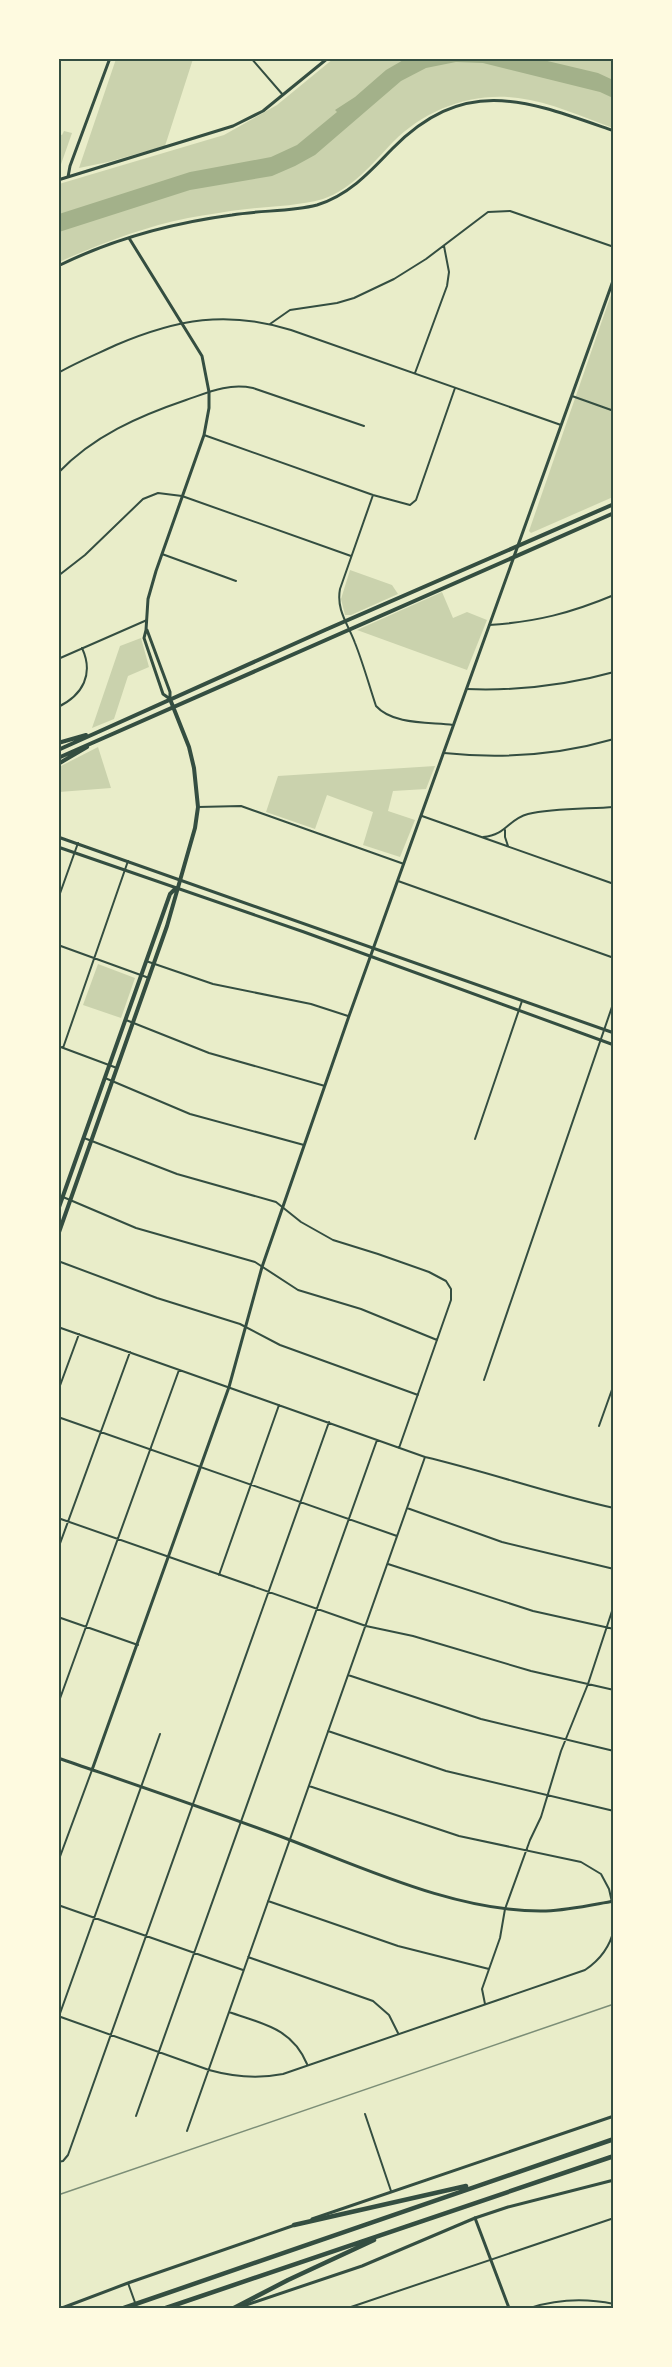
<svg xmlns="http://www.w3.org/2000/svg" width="672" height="2367" viewBox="0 0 672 2367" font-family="'Space Grotesk',sans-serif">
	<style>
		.green { fill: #cad2ad }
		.water { fill: #a3b18a }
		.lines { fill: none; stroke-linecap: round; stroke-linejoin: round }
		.minor { stroke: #344e41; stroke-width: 2 }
		.tertiary { stroke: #344e41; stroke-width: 3 }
		.secondary { stroke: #344e41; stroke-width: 3 }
		.primary { stroke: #344e41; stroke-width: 4 }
		.motorway { stroke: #344e41; stroke-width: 4.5 }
		.rail { stroke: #7c8e77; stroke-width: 1.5 }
		.neatline { fill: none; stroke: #344e41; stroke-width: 2 }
	</style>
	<rect width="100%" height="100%" fill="#e9edc9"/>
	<!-- green -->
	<path class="green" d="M116,59h77l-28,87 -57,16 -29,6z
		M333,59h280v69c-30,-11 -63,-26 -95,-30 -46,-6 -92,11 -125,44 -19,20 -42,48 -70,57 -25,7 -50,7 -76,10 -20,2 -40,6 -59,9 -45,9 -88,26 -129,44v-78l165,-49 53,-30z
		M64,131l8,2 -13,37v-36l3,1z
		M613,289v208l-82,36 -2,-2z
		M350,570l42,15 6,9 -47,21h-6l-4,-16z
		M442,592l11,26 14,-6 20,8 -20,50 -110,-40z
		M141,638l8,29 -21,9 -14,43 -22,9 28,-82z
		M98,747l13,41 -52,4v-25z
		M435,766l-9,23 -33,2 -5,20 27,9 -15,37 -37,-12 10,-33 -46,-17 -12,34 -49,-17 12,-36z
		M98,964l37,14 -14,40 -38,-13z"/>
	<!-- water -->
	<path class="water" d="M405,59h134l59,14 15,7v18l-13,-6 -117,-29 -27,-1 -30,6 -25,13 -86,74 -20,11 -23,10 -82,14 -131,42v-18l131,-42 81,-15 26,-12 40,-33 -2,-2 20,-13 31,-27z"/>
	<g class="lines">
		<!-- minor -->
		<path class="minor" d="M251,58l32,37
			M270,324l20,-14 47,-7 17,-5 40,-19 32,-20 62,-47 22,-1 104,36
			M58,373c19,-11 39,-19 58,-28 61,-26 111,-35 175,-15l270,95
			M415,373l32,-87 2,-14 -5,-26
			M572,396l42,15
			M204,435l169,60 37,10 6,-5 39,-112
			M58,473c35,-37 81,-57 128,-73 23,-8 42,-17 67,-12l111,38
			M373,495l-33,94c-4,21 8,35 15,54 8,20 14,42 21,63 17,19 53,16 77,19
			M162,554l74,27
			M58,576l27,-21 58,-56 15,-6 24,3 169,60
			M489,625c47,-3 82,-12 125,-30
			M58,659l89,-39
			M466,689c51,2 98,-3 148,-17
			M58,707c25,-12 36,-33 24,-59
			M444,753c57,6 115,2 170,-14
			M198,807l43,-1 163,58
			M422,816l192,68
			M505,830v7l3,9
			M483,837c24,-2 25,-18 45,-23 25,-6 59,-5 86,-7
			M398,881l216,77
			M58,899l20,-56
			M58,945l91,33
			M146,961l67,23 98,20 37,12
			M126,1020l83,33 116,33
			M58,1046l59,22
			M63,1048l65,-187
			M105,1078l85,36 114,31
			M84,1138l93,36 99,28 25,20 32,18 45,14 51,18 17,9 5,8v11l-52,148
			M475,1139l47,-138
			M63,1197l73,31 119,34 43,28 63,19 76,31
			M58,1261l99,37 83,26 40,21 138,50
			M58,1327l367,130c64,15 125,37 189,51
			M484,1380l130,-379
			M58,1391l21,-57
			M58,1417l339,119
			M599,1426l15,-42
			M407,1508l95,34 112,27
			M58,1518l308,108 47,10 118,35 83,19
			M58,1549l72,-197
			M388,1564l145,47 81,18
			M219,1575l60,-170
			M58,1617l80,28
			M348,1675l133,44 133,32
			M58,1704l121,-334
			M328,1731l118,40 168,40
			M309,1786l150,50 122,26 20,12 8,15 5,22
			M58,1862l34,-92
			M268,1901l130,45 91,23
			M58,1905l185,65
			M248,1957l125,44 16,14 9,18
			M485,2004l-3,-15 18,-51 5,-29 25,-69 11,-23 20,-66 27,-67 26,-79
			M229,2012c34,12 63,16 78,52
			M58,2016l151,54c25,7 48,9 74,4l302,-104c15,-10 25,-23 29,-41
			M58,2019l102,-285
			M365,2114l26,77
			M136,2116l241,-676
			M187,2131l238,-674
			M58,2162l5,-1 5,-6 261,-733
			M128,2283l9,25
			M348,2308l266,-90
			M530,2308c28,-9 55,-10 84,-4"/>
		<!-- tertiary -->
		<path class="tertiary" d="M68,177l2,-11 40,-108
			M58,180l175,-54 30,-15 65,-53
			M129,238l73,118 7,36v16l-5,27 -48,136 -8,28 -2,31 -2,8 19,56 7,5
			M58,266c55,-27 114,-43 174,-51 28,-5 58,-3 85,-10 32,-10 53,-33 75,-56 74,-75 136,-48 222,-18
			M147,630l23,62v7
			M58,1758c78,27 155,53 232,82 78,30 171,73 256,71 23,-1 45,-6 68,-10
			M92,1770l137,-383 33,-120 87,-251 265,-738
			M475,2218l34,90"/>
		<!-- secondary -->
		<path class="secondary" d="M58,837l556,196
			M58,847l246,85 310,113
			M312,2219l302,-103
			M240,2307l122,-41 113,-48 33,-11 106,-27
			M62,2308l66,-25 167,-58"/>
		<!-- primary -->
		<path class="primary" d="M58,743l28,-8
			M58,750l267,-120 289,-126
			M58,758l556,-245
			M58,764l29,-17
			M58,1210l112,-316 6,-6
			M58,1235l109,-309 28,-98 3,-21 -4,-39 -5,-21 -19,-48"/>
		<!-- motorway -->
		<path class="motorway" d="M294,2225l172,-39
			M124,2308l490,-169
			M166,2308l448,-152
			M234,2308l54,-28 86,-40"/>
		<!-- rail -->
		<path class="rail" d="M58,2195l556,-191"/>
	</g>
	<!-- border -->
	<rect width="672" height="2367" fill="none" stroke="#fefae0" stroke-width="120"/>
	<rect x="60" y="60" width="552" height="2247" class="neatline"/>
</svg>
